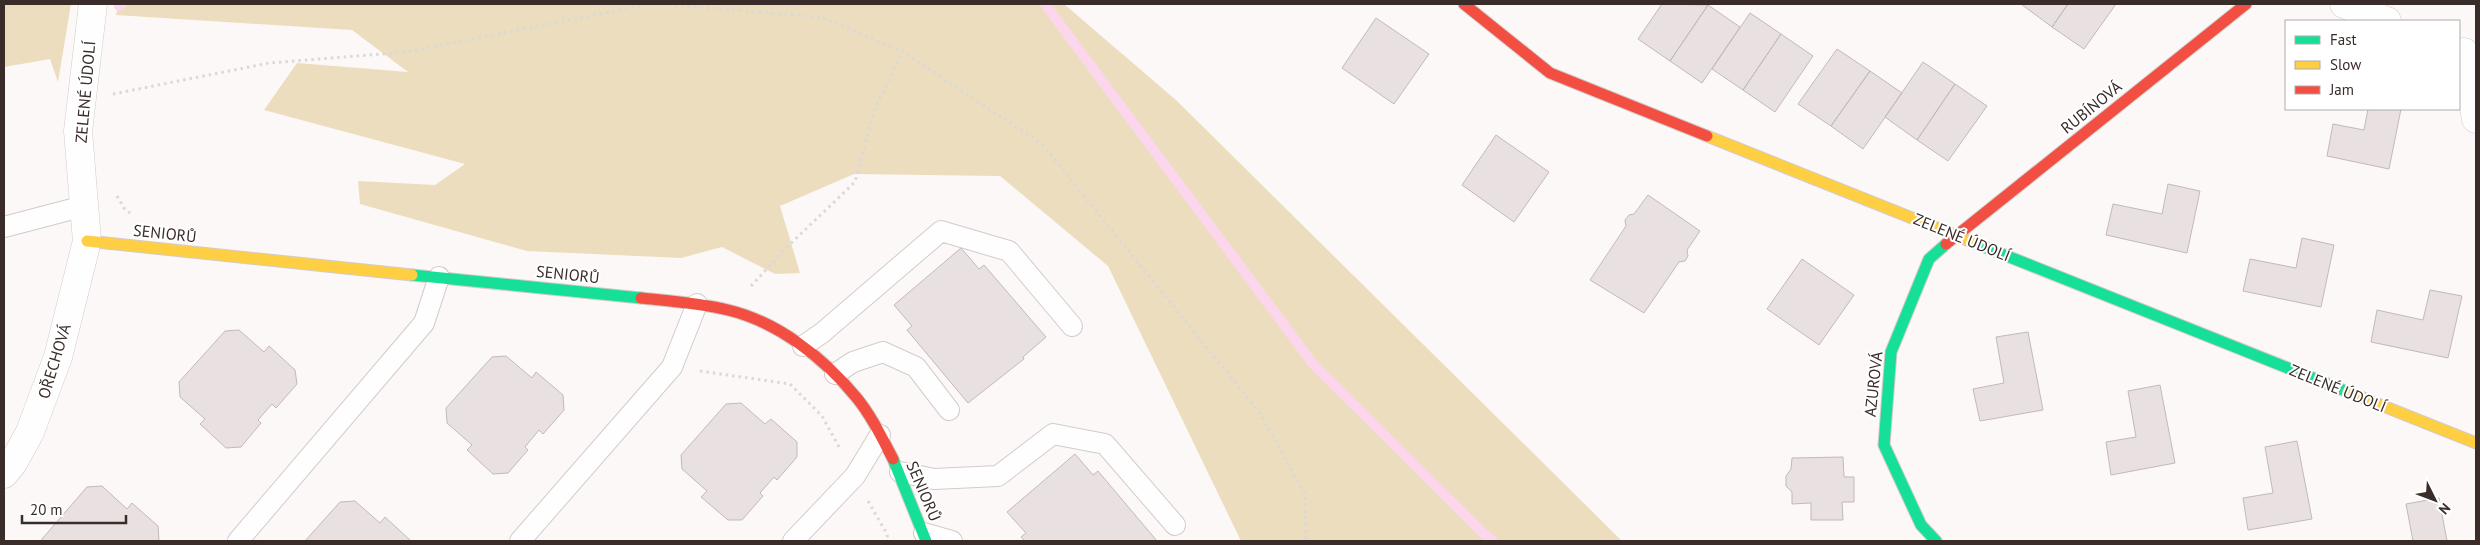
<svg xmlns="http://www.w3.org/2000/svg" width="2480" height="545" viewBox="0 0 2480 545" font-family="'PT Sans',sans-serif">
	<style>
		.green { fill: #ecddbe }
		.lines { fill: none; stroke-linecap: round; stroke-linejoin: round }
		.stream { stroke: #fbd6ec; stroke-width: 10 }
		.building { fill: #e9e0e1; stroke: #c2b9ba }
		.lane-casing { stroke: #d3cbca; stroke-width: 22 }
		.street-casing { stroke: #d3cbca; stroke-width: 29 }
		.fast-casing { stroke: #d3cbca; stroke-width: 13 }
		.slow-casing { stroke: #d3cbca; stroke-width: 13 }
		.jam-casing { stroke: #d3cbca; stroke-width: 13 }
		.path { stroke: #dad9d8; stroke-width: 3; stroke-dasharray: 2.5 4; stroke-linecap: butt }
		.lane { stroke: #fffefe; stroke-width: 20 }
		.street { stroke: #fffefe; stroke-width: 28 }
		.fast { stroke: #16e098; stroke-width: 11 }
		.slow { stroke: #ffcf43; stroke-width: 11 }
		.jam { stroke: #f24e42; stroke-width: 11 }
		.labels { text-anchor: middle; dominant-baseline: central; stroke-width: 4; stroke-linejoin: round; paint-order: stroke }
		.street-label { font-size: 16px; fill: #392c29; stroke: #fff }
	</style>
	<rect width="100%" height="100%" fill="#fcf8f7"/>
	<!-- green -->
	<path class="green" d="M4,4h67l-13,78 -8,-23 -46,8z
		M119,4h945l112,96 446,441h-381l-133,-275 -108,-90 -146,-2 -74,32 20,67 -25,1 -53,-27 -41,11 -154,-7 -167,-47 -2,-23 77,4 30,-21 -201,-54 33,-47 111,9 -56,-42 -236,-15z"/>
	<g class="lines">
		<!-- stream -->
		<path class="stream" d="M1045,4l268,360 170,169 10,8
			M119,6l3,-2"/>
	</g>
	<!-- building -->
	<path class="building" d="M1662,4l46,1 -38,56 -32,-22z
		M2021,4h47l-16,23z
		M2068,4h48l-32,45 -32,-22z
		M1708,5l32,22 -38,56 -32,-22z
		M1750,13l31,21 -38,56 -31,-21z
		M1376,18l53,36 -35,50 -52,-36z
		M1781,34l32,22 -38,56 -32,-22z
		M1837,49l33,22 -39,55 -33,-22z
		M1923,62l32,22 -38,56 -32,-23z
		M1870,71l32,22 -39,56 -32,-23z
		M1955,84l32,22 -39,55 -31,-21z
		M2368,109h33l-12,60 -62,-13 6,-32 31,6z
		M1496,135l53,37 -35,50 -52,-37z
		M2168,184l32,7 -13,62 -81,-18 7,-31 49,10z
		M1648,195l52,36 -13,19 1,6 -3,5 -6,1 -35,51 -54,-33 36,-54 -1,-6 4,-5 5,-1z
		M2302,238l32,7 -13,62 -78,-16 7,-32 46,9z
		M961,248l18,21 5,-4 62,72 -23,20 1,2 -56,44 -61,-73 5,-4 -18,-21z
		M1802,259l52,36 -35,50 -52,-36z
		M2430,290l32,6 -14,62 -77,-16 6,-32 46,10z
		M239,330l25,22 5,-6 26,24 2,14 -21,24 -4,-4 -14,16 3,3 -20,24 -15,1 -26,-24 5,-5 -25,-22 -1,-15 46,-51z
		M2028,332l15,78 -63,11 -7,-32 31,-6 -8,-46z
		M506,356l26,22 4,-6 27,23 1,15 -21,24 -4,-4 -14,17 3,3 -20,23 -15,1 -26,-24 5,-5 -25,-22 -1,-15 46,-51z
		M2160,385l15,78 -64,12 -5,-33 30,-5 -8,-46z
		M741,403l24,21 6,-5 26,23v15l-20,23 -3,-3 -14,16 3,3 -21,24h-14l-27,-23 6,-6 -25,-22 -1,-14 45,-51z
		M2297,441l15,78 -64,11 -5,-32 30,-5 -8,-46z
		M1075,454l18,21 5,-4 59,70h-132l-4,-4 5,-4 -19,-21z
		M1843,457l1,20h10v25h-12l1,18h-32v-17l-19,1v-12l-6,-6v-10l5,-7 1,-11z
		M102,486l25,23 5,-6 26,23 1,15h-117v-2l45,-52z
		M2439,498l8,43h-34l-7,-37z
		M355,501l25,22 5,-6 26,24h-106l35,-39z"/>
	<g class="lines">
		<defs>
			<path id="lane" d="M4,227l80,-21
				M803,346l19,-13 119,-102 68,20 63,75
				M835,374l18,-12 30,-10 33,15 33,43
				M900,472l34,7 64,-3 55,-42 52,10 70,81
				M924,533l28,8
				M238,541l186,-218 15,-46
				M520,541l152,-174 25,-63
				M793,541l62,-65 25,-41"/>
			<path id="street" d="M2344,4l43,17
				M2464,52l12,67
				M4,474l9,-11 17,-31 28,-75 29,-116 -9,-110 15,-127"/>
			<path id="fast" d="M1972,242l376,150
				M412,275l229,23
				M893,459l33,82
				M1936,541l-15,-16 -37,-80 7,-93 38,-93 17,-15"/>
			<path id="slow" d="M1707,136l265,106
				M87,241l325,34
				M2348,392l128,51"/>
			<path id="jam" d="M1464,4l86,69 157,63
				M1946,244l300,-240
				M641,298c29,3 59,5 87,12 50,12 96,48 128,87 15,18 26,41 37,62"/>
		</defs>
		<!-- lane casing -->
		<use href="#lane" class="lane-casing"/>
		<!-- street casing -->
		<use href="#street" class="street-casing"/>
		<!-- fast casing -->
		<use href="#fast" class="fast-casing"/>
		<!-- slow casing -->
		<use href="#slow" class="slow-casing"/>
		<!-- jam casing -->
		<use href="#jam" class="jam-casing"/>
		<!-- path -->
		<path class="path" d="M655,4l166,13 82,35 139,92 217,268 46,82 1,47
			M113,94l156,-31 138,-11 243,-48
			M117,196l7,12 6,5
			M751,286l36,-39 68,-65 20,-74 28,-56
			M700,371l90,13 32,32 17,31
			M868,501l19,33 1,7"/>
		<!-- lane -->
		<use href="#lane" class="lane"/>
		<!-- street -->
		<use href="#street" class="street"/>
		<!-- fast -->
		<use href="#fast" class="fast"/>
		<!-- slow -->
		<use href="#slow" class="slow"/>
		<!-- jam -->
		<use href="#jam" class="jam"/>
	</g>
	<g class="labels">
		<!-- street labels -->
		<g class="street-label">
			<text transform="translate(85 92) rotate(-85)">ZELENÉ ÚDOLÍ</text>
			<text transform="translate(2091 107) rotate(-39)">RUBÍNOVÁ</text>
			<text transform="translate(165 233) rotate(6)">SENIORŮ</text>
			<text transform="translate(1962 237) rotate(22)">ZELENÉ ÚDOLÍ</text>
			<text transform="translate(568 274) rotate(6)">SENIORŮ</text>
			<text transform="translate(54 361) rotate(-73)">OŘECHOVÁ</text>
			<text transform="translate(1873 384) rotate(-84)">AZUROVÁ</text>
			<text transform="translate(2338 388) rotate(22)">ZELENÉ ÚDOLÍ</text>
			<text transform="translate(924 491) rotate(67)">SENIORŮ</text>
		</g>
	</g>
	<!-- border -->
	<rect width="2480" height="545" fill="none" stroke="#392c29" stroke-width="10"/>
	<!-- legend -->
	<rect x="2285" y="20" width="175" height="90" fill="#ffffff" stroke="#b0aba9"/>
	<rect x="2295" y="36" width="25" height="8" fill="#16e098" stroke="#b0aba9"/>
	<text x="2330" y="45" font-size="15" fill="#392c29">Fast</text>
	<rect x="2295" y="61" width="25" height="8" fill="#ffcf43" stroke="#b0aba9"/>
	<text x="2330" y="70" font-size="15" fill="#392c29">Slow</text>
	<rect x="2295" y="86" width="25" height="8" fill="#f24e42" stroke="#b0aba9"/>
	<text x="2330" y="95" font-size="15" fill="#392c29">Jam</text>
	<!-- north arrow -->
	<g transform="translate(2435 500) rotate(132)" stroke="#ffffff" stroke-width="4" paint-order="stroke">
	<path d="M0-4L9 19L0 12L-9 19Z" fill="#392c29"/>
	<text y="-8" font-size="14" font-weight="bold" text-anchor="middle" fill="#392c29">N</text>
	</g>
	<!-- scale -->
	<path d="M22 515v8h104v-8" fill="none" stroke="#392c29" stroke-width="2.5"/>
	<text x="30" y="515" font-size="15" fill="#392c29" stroke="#ffffff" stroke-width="4" paint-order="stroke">20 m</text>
</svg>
